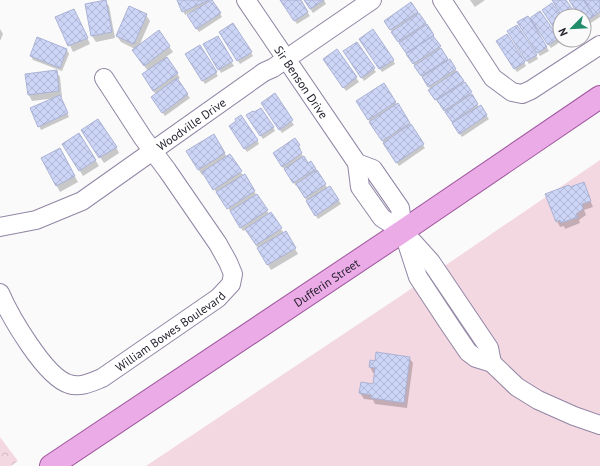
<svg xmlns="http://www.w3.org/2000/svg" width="600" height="466" viewBox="0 0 600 466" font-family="'PT Sans',sans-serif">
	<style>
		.grass { fill: #f4d8e1 }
		.park { fill: url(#park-crowns) }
		.shadow { fill: #0003 }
		.building { fill: url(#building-cross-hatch); stroke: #abb2d4 }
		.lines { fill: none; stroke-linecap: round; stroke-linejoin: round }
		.minor-casing { stroke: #9185a5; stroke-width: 20 }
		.major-casing { stroke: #9d569c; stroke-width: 24 }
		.minor { stroke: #fff; stroke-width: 18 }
		.major { stroke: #ebabe7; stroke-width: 22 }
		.labels { text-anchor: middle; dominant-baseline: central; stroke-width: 3; stroke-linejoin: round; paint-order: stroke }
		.street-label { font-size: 12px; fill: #25202d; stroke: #fafafa }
	</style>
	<defs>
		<pattern id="park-crowns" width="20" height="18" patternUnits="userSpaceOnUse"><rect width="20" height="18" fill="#f4d8e1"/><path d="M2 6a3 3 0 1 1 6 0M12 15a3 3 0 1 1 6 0" fill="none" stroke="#d1b9c1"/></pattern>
		<pattern id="building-cross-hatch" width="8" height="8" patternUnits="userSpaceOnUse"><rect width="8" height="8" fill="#cdd5f7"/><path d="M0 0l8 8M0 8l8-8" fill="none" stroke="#b0b7d4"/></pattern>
	</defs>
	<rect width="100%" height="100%" fill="#fafafa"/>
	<!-- grass -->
	<path class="grass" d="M600,160v306h-454l253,-169z"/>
	<!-- park -->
	<path class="park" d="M0,437l18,24 -7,5h-11z"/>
	<!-- shadow -->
	<path class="shadow" d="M178,0h30l1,2 3,-1 10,16 -23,15 -11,-16 4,-3 -1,-1 -6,3z
		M281,0h18l11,16 -13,8z
		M304,0h20l2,4 -13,9z
		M470,0h15l-10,7z
		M569,0h31l-1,1 1,16 -14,9 -2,-4v-6h-4z
		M105,1l4,5 6,32 -19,4 -4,-6 -6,-32z
		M411,3l22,32 15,26 1,-1 30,47 1,-1 9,13 -27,18 -23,-35 -1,1 -8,-13h1l-46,-69z
		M74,10l16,34 -17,8 -16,-34z
		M540,12l20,30 -9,6 -14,-19 -1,1 13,21 -9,5 -21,-34 10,-2z
		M146,15l4,6 -11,25 19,-15 15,21 -7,5 14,21 -3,2 13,18 -25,18 -11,-15 2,-6 -11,-17 3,-7 -11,-15 -2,-7 -14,-7 -4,-6z
		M233,24l20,32 -13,8 -20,-32z
		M0,29l3,5 -3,7z
		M510,35l26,20 2,4 -9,5z
		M217,37l17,29 -13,7 -16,-29z
		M37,39l30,11 2,4 -7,17 -29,-11 -2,-4z
		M357,43l19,29 -12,9 -17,-26z
		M362,43l31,17 2,4 -13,8z
		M499,45l25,17 2,4 -9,6z
		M199,46l19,30 -13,8 -19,-29z
		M337,50l22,32 -13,9 -20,-28z
		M56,71l4,6 2,20h-2l9,20 -28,13 -2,-4 17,-28 -24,3 -3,-6z
		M384,85l41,63 -26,18 -40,-61z
		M274,95l20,30 -12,8 -18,-26z
		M249,119l24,8 2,4 -12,8z
		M237,122l20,18 2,4 -12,8 -15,-22z
		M79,134l20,32 -16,10 -16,-26z
		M213,135l14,22 17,19 25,38 15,19 1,-1 13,22 -27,16 -25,-41 -3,2 -24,-37 -1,1 -14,-21 -2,1 -11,-17z
		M86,136l30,11 3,6 -15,10z
		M295,139l6,10 -2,1 9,14 3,-2 17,27 2,-2 11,17 -23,15 -21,-34 -1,1 -20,-29z
		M63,155l15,27 -18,10 -18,-34z
		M583,183l10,24 -9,3 2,5 -7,5 1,3 -15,6 -1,-3 -4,1 -3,-6 13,-32z
		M409,358l4,5 -6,45 -32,-4 -2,-4 -9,-1 -4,-6 14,-8 2,-12h-3l-3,-6 6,-5z"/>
	<!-- building -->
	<path class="building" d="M106,0l6,32 -21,4 -6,-32z
		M177,0h32l-27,12z
		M211,0h1l9,13 -25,16 -9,-14z
		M280,0h21l7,12 -14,9z
		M304,0h20l-14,9z
		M552,0h14l11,16h-15z
		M569,0h14l11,16 -10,6v-6h-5z
		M584,0h15l1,2v10l-6,4z
		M411,2l7,10 -28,18 -6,-9z
		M552,3l9,13 -1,21 -18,-27z
		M129,6l18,8 -13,30 -18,-8z
		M74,9l14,29 -20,8 -13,-29z
		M540,11l19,27 -11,7 -18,-27z
		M419,13l7,10 -28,19 -7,-10z
		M528,16l19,31 -10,6 -20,-31z
		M233,23l19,29 -15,9 -18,-29z
		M427,24l7,11 -28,18 -7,-10z
		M517,25l20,30 -11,6 -19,-30z
		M373,29l21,31 -15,9 -20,-30z
		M159,30l11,16 -26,20 -12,-16z
		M507,34l18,28 -11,7 -18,-28z
		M218,36l15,25 -15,9 -15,-26z
		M433,36l8,10 -28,18 -7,-10z
		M37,37l30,12 -7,19 -30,-12z
		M357,42l18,26 -14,10 -18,-27z
		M200,45l17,27 -15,9 -17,-27z
		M441,48l7,11 -27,17 -7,-10z
		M337,49l20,28 -14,11 -20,-29z
		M167,57l11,16 -25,18 -11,-17z
		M450,59l6,10 -28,18 -6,-10z
		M57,70l2,21 -31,4 -3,-21z
		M457,71l7,10 -29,19 -7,-10z
		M177,78l11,16 -26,19 -11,-16z
		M465,82l7,10 -28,19 -7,-11z
		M384,83l12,19 -28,18 -12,-19z
		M275,93l18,27 -14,10 -18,-27z
		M472,94l6,10 -26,18 -7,-10z
		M60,95l8,18 -30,14 -8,-19z
		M398,103l12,20 -28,18 -13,-19z
		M481,105l6,10 -28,19 -7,-11z
		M261,108l13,19 -14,9 -14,-21 7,-4 1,1z
		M241,115l17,25 -14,9 -15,-23 7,-5 -1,-2z
		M98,119l19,28 -18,11 -18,-28z
		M411,124l13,20 -28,19 -13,-20z
		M79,133l17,27 -17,11 -17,-27z
		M214,134l11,19 -27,17 -12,-19z
		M295,138l5,7 -2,1 4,7 -20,14 -9,-14z
		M60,148l15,28 -19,10 -15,-28z
		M230,154l12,17 -29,19 -11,-18z
		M304,156l4,7 3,-2 5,8 -23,14 -9,-14z
		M317,170l9,14 -21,14 -9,-14z
		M245,174l10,17 -28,18 -11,-17z
		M584,182l7,19 -9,3 1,5 -7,5 2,3 -17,6 -1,-3 -4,2 -11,-28 24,-9 1,2z
		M330,186l9,14 -24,16 -9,-15z
		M257,194l11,16 -28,18 -10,-17z
		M271,212l11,16 -26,17 -11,-16z
		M286,231l10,17 -29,17 -10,-17z
		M376,352l34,5 -6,46 -33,-5v-3l-12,-2 2,-11 12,2 2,-16 -6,-1 1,-7 5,1z"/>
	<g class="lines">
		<defs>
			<g id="minor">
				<path id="s1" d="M246,0l111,163 3,24 22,31 21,13 28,31 58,86 3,15"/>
				<path d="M442,0l51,78 19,14 10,2 9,-4 69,-45"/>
				<path d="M357,163l16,6 27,39 3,23 15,46 31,47 19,28 8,6 16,5 25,24 21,13 36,16 26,9"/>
				<path id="s2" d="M0,227l36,-7 46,-19 182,-129 9,-4 99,-68"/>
				<path id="s3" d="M0,293c10,23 45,84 69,91 11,4 23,-2 33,-6l116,-80 13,-14 2,-10 -5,-12 -10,-18 -51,-74 -24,-32 -39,-60"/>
			</g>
			<g id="major">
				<path id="s4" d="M51,466l352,-235 197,-134"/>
			</g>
		</defs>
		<!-- minor casing -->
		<use href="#minor" class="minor-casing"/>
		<!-- major casing -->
		<use href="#major" class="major-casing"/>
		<!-- minor -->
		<use href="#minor" class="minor"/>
		<!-- major -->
		<use href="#major" class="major"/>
	</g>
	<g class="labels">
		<!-- street labels -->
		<g class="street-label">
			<text stroke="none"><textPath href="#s1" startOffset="99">Sir Benson Drive</textPath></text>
			<text stroke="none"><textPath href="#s2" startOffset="220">Woodville Drive</textPath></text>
			<text stroke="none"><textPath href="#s4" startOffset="331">Dufferin Street</textPath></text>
			<text stroke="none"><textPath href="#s3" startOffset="233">William Bowes Boulevard</textPath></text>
		</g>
	</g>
	<!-- north arrow -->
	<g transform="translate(572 28) rotate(246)"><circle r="19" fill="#fafafa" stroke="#a5a3a8"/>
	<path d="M0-3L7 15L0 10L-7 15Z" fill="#208c6a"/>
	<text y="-6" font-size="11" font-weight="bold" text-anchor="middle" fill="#25202d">N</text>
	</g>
</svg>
